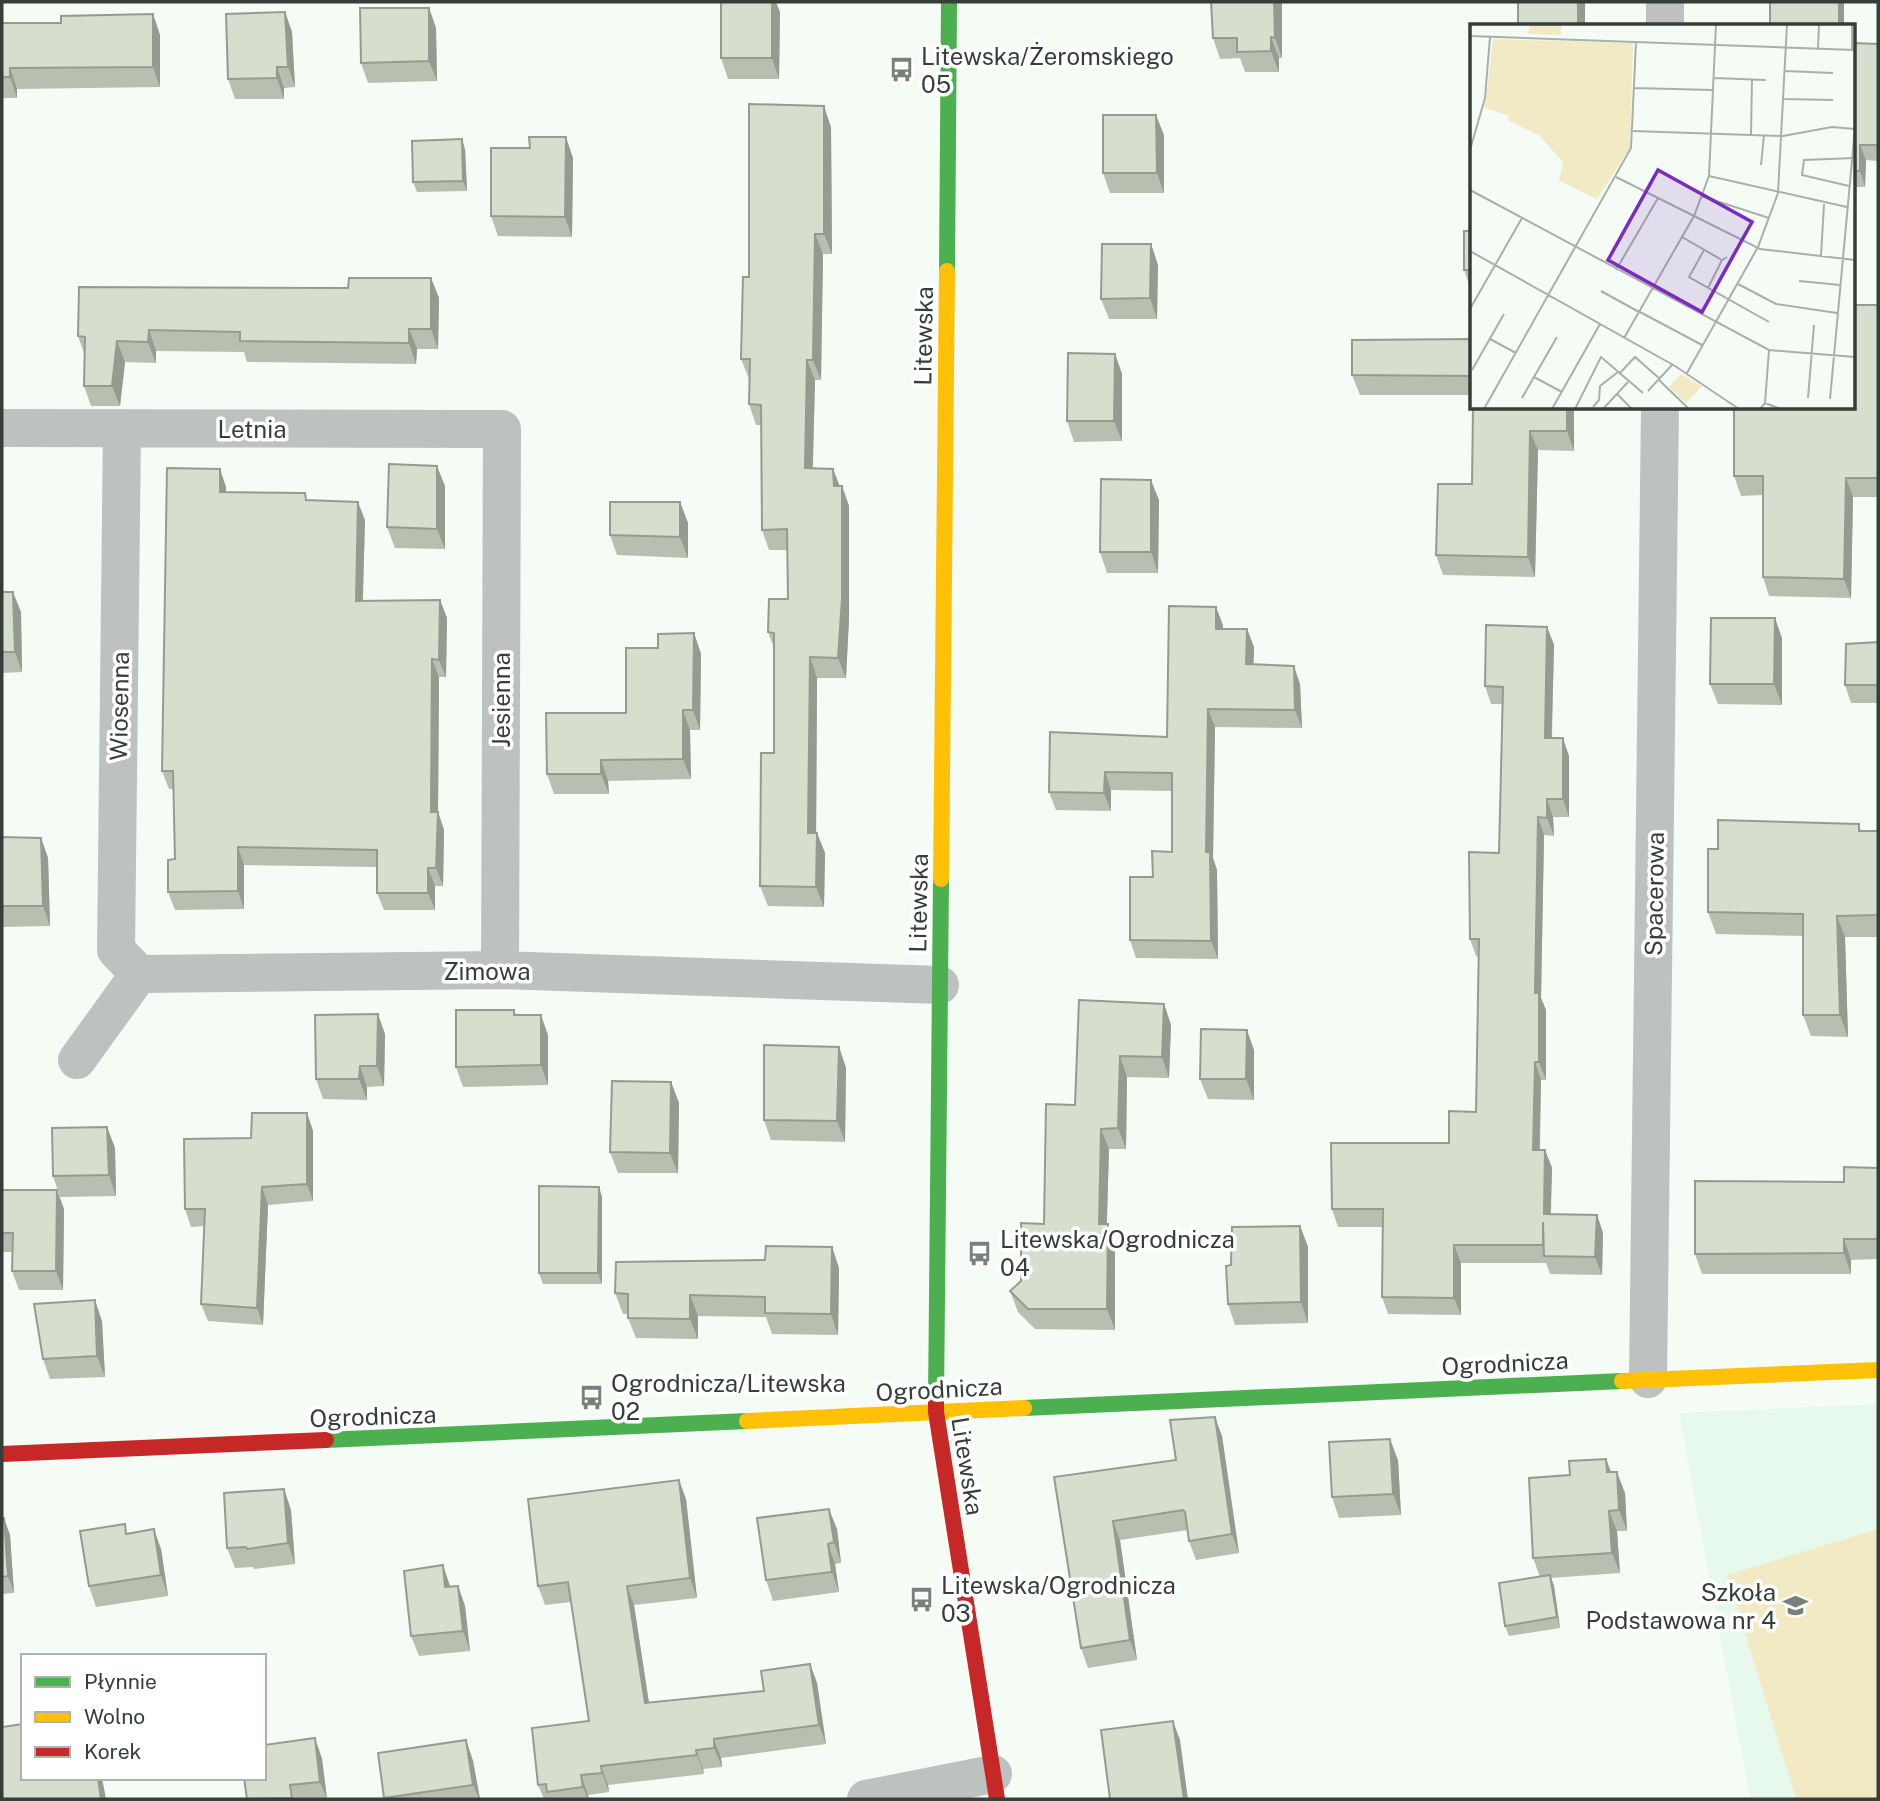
<svg xmlns="http://www.w3.org/2000/svg" width="1880" height="1801" viewBox="0 0 1880 1801" font-family="'Public Sans',sans-serif">
	<style>
		.built { fill: #e7f9ec }
		.pitch { fill: #f1eac5 }
		.lines { fill: none; stroke-linecap: round; stroke-linejoin: round }
		.street { stroke: #bdc1c0; stroke-width: 38 }
		.fast { stroke: #4caf50; stroke-width: 16 }
		.slow { stroke: #ffc107; stroke-width: 16 }
		.jam { stroke: #c62828; stroke-width: 16 }
		.wall { fill: #b8bfb0 }
		.shaded-wall { fill: #969b90 }
		.building { fill: #d6decd; stroke: #969b90; stroke-width: 2 }
		.labels { text-anchor: middle; dominant-baseline: central; stroke-width: 7; stroke-linejoin: round; paint-order: stroke }
		.poi-label { font-size: 24px; fill: #353e38; stroke: #fff; text-anchor: start }
		.street-label { font-size: 24px; fill: #353e38; stroke: #fff }
		.inset-road { fill: none; stroke: #a8b0aa; stroke-width: 2 }
		.view { fill: #7b2cbf; fill-opacity: 0.15; stroke: #7b2cbf; stroke-width: 3.5 }
		.inset-edge { fill: none; stroke: #353e38; stroke-width: 3.5 }
	</style>
	<rect width="100%" height="100%" fill="#f5fcf6"/>
	<!-- built -->
	<path class="built" d="M1878,1404v395h-128l-71,-386z"/>
	<!-- pitch -->
	<path class="pitch" d="M1878,1529v270h-82l-69,-224z"/>
	<g class="lines">
		<!-- street -->
		<path class="street" d="M1665,26v-24
			M2,428l500,1 -2,541
			M122,428l-6,522 23,24
			M77,1060l62,-86 361,-4 440,15
			M1648,1379l12,-971
			M866,1799l127,-25"/>
		<!-- fast -->
		<path class="fast" d="M947,271l2,-269
			M936,1401l5,-522
			M1024,1408l598,-27
			M326,1440l421,-19"/>
		<!-- slow -->
		<path class="slow" d="M941,879l6,-608
			M1622,1381l256,-11
			M747,1421l277,-13"/>
		<!-- jam -->
		<path class="jam" d="M936,1401v11l61,387
			M2,1454l324,-14"/>
	</g>
	<!-- wall -->
	<path class="wall" d="M1282,2v56h-3v14h-34l-5,-14 -20,1 -7,-21z
		M429,8l7,20 1,53 -69,2 -7,-20z
		M285,12l7,20 3,55 -11,1v11h-49l-7,-20z
		M780,12l-1,67h-51l-7,-21z
		M153,14l7,21v52l-143,2v9h-15v-75h59z
		M1854,43l24,1v117l-12,-1 -1,27h-11z
		M831,127l1,127h-9l-2,126h-6l-2,88 27,18h2l7,20v112l-3,60h-29l-1,155h1l8,20 -1,54 -56,-1 -8,-20 14,-133v-105l-6,-16 20,-33v-49h-19l-7,-20 -1,-105h-5l-7,-21v-25l-8,-20z
		M1164,135v58h-54l-7,-20z
		M465,149l2,42 -50,1 -4,-10z
		M573,158l-1,79 -74,-1 -7,-20z
		M1472,168v122h-1l-7,-20 6,-39z
		M1151,244l7,21 -1,54h-48l-8,-20z
		M431,278l8,20 -1,51h-21l-1,15 -169,-2 -3,-10 -88,-1v12l-31,-1 -5,44h-29l-7,-20v-33l-6,-17 270,-48z
		M1878,305v192h-25l-2,101 -82,-2 -6,-19v-82l-22,1 -7,-20z
		M1472,339v56h-112l-8,-20z
		M1115,354l7,20v67l-48,1 -7,-21z
		M1473,408h101v43l-36,-1 -3,127 -92,-2 -7,-20 36,-71z
		M445,486v63l-50,-1 -8,-21z
		M226,487v5l82,8 57,20 -2,81 77,-1 7,18 -1,59h-7l-1,135 6,18 -1,56h-8v24h-51l-7,-17v-26l-133,-2v44l-69,1 -7,-18 7,-33 -2,-70h-4l-7,-18z
		M1159,500l-1,73h-51l-7,-21z
		M680,502l8,21v35l-71,-3 -7,-20z
		M2,592l19,20 1,60 -20,1z
		M1223,625v4h24l7,18 -1,17 47,20 2,44 -87,-1 -2,131 4,12 1,89 -82,-1 -6,-18 23,-63 19,-25v-61l-61,-1v21l-55,-1 -7,-18 118,-55z
		M1547,627l7,18 -2,93 17,18v61h-16l1,19 -10,-1 -3,163 5,12v70h-5l-1,70h5l7,18 -1,46 46,1 6,18 -1,42 -52,-1 -4,-11h-85v52l-73,-1 -6,-17 1,-70h-45l-6,-18 117,-66 27,-31 3,-155 -3,-1 -6,-17 29,-86 3,-149h-11l-6,-18z
		M694,633l7,21 -1,76h-10l1,49 -83,2 1,13h-55l-7,-20 79,-61 32,-65z
		M1782,638v67l-64,-1 -8,-20z
		M1878,642v61h-27l-6,-18z
		M1859,824l2,7h17v106h-33l3,100 -37,-1 -8,-21v-79l-87,-2 -8,-22 10,-63z
		M2,837l39,1 7,20 2,68 -48,1z
		M1164,1004l7,21 -2,53 -42,-1 -1,72h-17l-2,75h1l7,21v85l-80,-1 -17,-17 -8,-21 11,-10 23,-57 31,-119z
		M514,1010l2,5 32,20v50l-85,2 -7,-20z
		M385,1034l-1,52 -17,1v13l-44,-1 -7,-20z
		M839,1047l7,21 -1,74 -74,-2 -7,-20z
		M1254,1050v50l-46,-1 -8,-20z
		M671,1082l8,21 -1,70h-60l-8,-21z
		M307,1113l6,18v70l-45,4 -5,120 -55,-4 -7,-17 3,-78 -13,1 -6,-18 66,-71z
		M107,1127l8,21 1,48 -56,1 -7,-21z
		M1878,1168v91l-27,1v14h-149l-7,-20 149,-72z
		M599,1187l3,10v87h-59l-4,-11z
		M2,1190h55l7,19 -1,81h-44l-7,-19v-19h-10z
		M1300,1226l8,21v76l-73,2 -7,-21 3,-39z
		M832,1247l7,21 -1,67 -66,-1 -6,-17 -68,-1v23l-62,-1 -8,-20v-4h-5l-8,-21 150,-33z
		M102,1321l3,56 -55,2 -7,-20z
		M1222,1436l17,117 -43,7 -7,-19 -1,-11 -68,10 17,120 -49,8 -7,-20 -27,-171 122,-17z
		M1606,1459l5,13 14,21 2,38h-10l3,42 -69,5 3,8 6,42 -51,8 -4,-10 35,-49 -7,-19 37,-83z
		M1398,1460l3,55 -62,3 -7,-21z
		M284,1489l7,21 4,54 -41,5 -1,-2 -18,1 -8,-20z
		M686,1499l11,99 -63,7 15,98 115,-12 46,-27 7,19 9,61 -105,14 1,9 -19,2 1,5 -96,11 1,7 -21,3 1,4h-45l-6,-14 51,-64 -18,-119 -26,3 -7,-19z
		M2,1518l8,17 4,58 -12,1z
		M837,1529l4,34 -6,1 4,28 -66,9 -7,-21z
		M128,1533l33,16 7,47 -72,11 -7,-21z
		M458,1586l7,20 5,45 -51,5 -8,-20 39,-49z
		M315,1738l7,21 5,40h-80z
		M466,1740l7,21 7,38h-95l-7,-46z"/>
	<!-- shaded-wall -->
	<path class="shaded-wall" d="M772,2h4l4,10 -1,67 -7,-21z
		M1274,2h8v56l-7,-20z
		M1578,2h7v24h-7z
		M1839,2h5v24h-5z
		M429,8l7,20 1,53 -8,-20z
		M285,12l7,20 3,55 -7,-20z
		M153,14l7,21v52l-7,-20z
		M1271,37l8,21v14l-8,-21z
		M277,67l7,21v11l-7,-21z
		M10,68l7,21v9l-7,-21z
		M824,106l7,21 1,127 -8,-20z
		M1156,115l8,20v58l-7,-20z
		M566,137l7,21 -1,79 -7,-20z
		M462,139l3,10 2,42 -4,-10z
		M1860,145l6,15 -1,27 -5,-16z
		M815,234l8,20 -2,126 -8,-20z
		M1151,244l7,21 -1,54 -7,-21z
		M431,278l8,20 -1,51 -7,-20z
		M409,329l8,20 -1,15 -7,-21z
		M149,330l7,21v12l-8,-21z
		M117,341l8,21 -5,44 -8,-20z
		M1115,354l7,20v67l-8,-20z
		M807,360l8,20 -3,109 -7,-21z
		M1567,408h7v43l-7,-20z
		M1530,431l8,19 -3,127 -7,-20z
		M437,466l8,20v63l-8,-20z
		M220,469l6,18v22l-6,-17z
		M833,469l8,20 -7,-3z
		M1846,478l7,19 -2,101 -7,-19z
		M1151,480l8,20 -1,73 -7,-21z
		M842,486l7,20v112l-3,60 -8,-20z
		M358,502l7,18 -3,99 -6,-18z
		M680,502l8,21v35l-8,-21z
		M13,592l8,20 1,60 -7,-20z
		M440,600l7,18 -1,59 -7,-17z
		M1216,607l7,18 -1,22 -6,-18z
		M1775,618l7,20v67l-8,-21z
		M1547,627l7,18 -3,110 -6,-17z
		M1247,629l7,18 -1,35 -7,-18z
		M694,633l7,21 -1,76 -7,-20z
		M810,657l7,21 -1,175 -8,-20z
		M432,659l7,18 -1,143v-8l6,18 -1,56 -7,-18 -5,-56z
		M1294,666l6,18 2,44 -7,-18z
		M1208,709l7,18 -2,131 4,12 1,89 -7,-18 -5,-89z
		M683,710l7,20 1,49 -8,-20z
		M1563,738l6,18v61l-6,-18z
		M601,760l7,21 1,13 -8,-20z
		M1105,772l6,18v21l-7,-18z
		M1547,799l6,18 1,19 -7,-18z
		M1538,817l6,18 -3,163 5,12v70l-7,-18 -4,-69z
		M817,833l8,20 -1,54 -8,-20z
		M41,838l7,20 2,68 -7,-20z
		M238,847l6,18v44l-6,-18z
		M428,868l7,18v24l-7,-17z
		M1837,916l8,21 3,100 -8,-22z
		M1164,1004l7,21 -2,53 -7,-21z
		M378,1014l7,20 -1,52 -7,-20z
		M541,1015l7,20v50l-7,-20z
		M1247,1030l7,20v50l-8,-21z
		M839,1047l7,21 -1,74 -8,-21z
		M1120,1056l7,21 -1,72 -8,-21z
		M1535,1062l6,18 -2,87 -6,-17z
		M360,1066l7,21v13l-8,-21z
		M671,1082l8,21 -1,70 -8,-20z
		M307,1113l6,18v70l-6,-17z
		M107,1127l8,21 1,48 -7,-21z
		M1101,1129l8,20 -3,96 -7,-21z
		M1545,1150l7,18 -2,63 -6,-17z
		M262,1187l6,18 -5,120 -6,-17z
		M599,1187l3,10v87l-4,-11z
		M57,1190l7,19 -1,81 -7,-19z
		M1597,1215l6,18 -1,42 -7,-18z
		M1108,1224l7,21v85l-8,-21z
		M1300,1226l8,21v76l-7,-21z
		M1844,1239l7,21v14l-7,-21z
		M1454,1245l7,18v52l-7,-17z
		M832,1247l7,21 -1,67 -7,-21z
		M690,1295l8,21v23l-8,-20z
		M95,1300l7,21 3,56 -8,-21z
		M1215,1417l7,19 17,117 -7,-19z
		M1390,1439l8,21 3,55 -8,-21z
		M1606,1459l8,21 -7,-8z
		M1617,1472l8,21 2,38 -8,-21z
		M679,1480l7,19 11,99 -7,-20z
		M284,1489l7,21 4,54 -7,-21z
		M829,1509l8,20 4,34 -7,-21z
		M1609,1511l8,20 3,42 -8,-20z
		M4,1518l6,17 4,58 -6,-17z
		M1113,1521l7,19 17,120 -7,-20z
		M154,1529l7,20 7,47 -7,-21z
		M828,1544l7,20 4,28 -7,-20z
		M443,1565l7,21 2,22 -7,-21z
		M1550,1575l4,11 6,42 -3,-11z
		M458,1586l7,20 5,45 -7,-20z
		M627,1586l7,19 18,118 -7,-20z
		M810,1664l7,19 9,61 -7,-19z
		M1173,1721l7,19 8,59h-4z
		M315,1738l7,21 5,40 -7,-17z
		M714,1739l7,19 1,9 -8,-19z
		M466,1740l7,21 7,38h-1l-6,-14z
		M696,1750l7,19 1,5 -7,-19z
		M601,1766l7,19 1,7 -7,-19z
		M581,1775l7,20 1,4h-1l-5,-12z
		M98,1778h4l4,21h-5z"/>
	<!-- building -->
	<path class="building" d="M721,2h51v56h-51z
		M1211,2h63l1,36 -4,-1v14l-34,1v-14h-24z
		M1518,2h60v24h-60z
		M1770,2h69v24h-69z
		M360,8h69v53l-68,2z
		M285,12l3,55h-11v11l-49,1 -2,-65z
		M153,14v53l-143,1v9h-8v-54h59v-7z
		M1854,43l24,1v101h-18v26h-6z
		M749,104l75,2v128h-9l-2,126h-6l-2,108 28,1 1,17h8v112l-4,60 -28,-1 -2,176h9l-1,54 -56,-1 1,-133h13v-120l-6,-1 1,-33h19l-1,-70 -25,1 -1,-125 -12,-1 1,-45h-9l2,-82h6z
		M1103,115h53l1,58h-54z
		M529,137h37l-1,80 -74,-1v-68h39z
		M462,139l1,42 -50,1 -1,-41z
		M1472,168v102h-8v-39h6z
		M1102,244h49l-1,54 -49,1z
		M349,278h82v51h-22v14l-169,-2v-9l-91,-2 -1,12 -31,-1 -5,45h-28l1,-49 -7,-1 1,-49 269,1z
		M1854,305h24v173h-32l-2,101 -81,-2v-101h-29v-68h120z
		M1472,339v37l-120,-1v-35z
		M1068,353l47,1 -1,67h-47z
		M1473,408h94v23h-37l-2,126 -92,-2 2,-71h34z
		M389,464l48,2v63l-50,-2z
		M167,468l53,1v23l85,1 1,7 52,2 -2,99 84,-1 -1,60 -7,-1 -1,153h7l-2,56h-8v25h-51v-43l-139,-3v44l-70,1v-32l7,-1 -2,-88h-11z
		M1101,479l50,1v72h-51z
		M610,502h70v35l-70,-2z
		M2,592h11l2,60h-13z
		M1169,606l47,1v22h31l-1,35 48,2 1,44 -87,-1 -2,143h4l1,89 -81,-1v-63h23l-1,-26 20,1v-79l-67,-1 -1,21 -55,-1 1,-60 117,5z
		M1711,618h64l-1,66h-64z
		M1486,625l61,2 -2,111h18v61h-16v19l-9,-1 -3,176h4v69h-4l-2,88h12l-1,64 53,1 -2,42 -51,-1 -1,-34v23h-89v53l-72,-1 1,-88h-51l-1,-66h118v-32l27,1 3,-173h-9l-1,-87 30,1 4,-166 -18,-1z
		M694,633l-1,77h-10v49l-82,1v14h-54l-1,-61h80v-65h32v-14z
		M1878,642v43h-33l1,-41z
		M1718,820l141,4v7h19v84l-41,1 3,99h-37v-101l-95,-2v-63h10z
		M2,837l39,1 2,68h-41z
		M1079,1000l85,4 -2,53 -42,-1 -2,72 -17,1 -2,95h9l-1,85h-79l-18,-18 11,-10v-58l23,1 2,-120 29,1z
		M456,1010h58v5h27v50l-85,2z
		M378,1014l-1,52h-17l-1,13h-43l-1,-64z
		M1201,1029l46,1 -1,49h-46z
		M764,1045l75,2 -2,74 -73,-1z
		M612,1081l59,1 -1,71 -60,-1z
		M252,1113h55v71l-45,3 -5,121 -56,-4 4,-95h-20l-1,-70 67,-1z
		M107,1127l2,48 -56,1 -1,-48z
		M1844,1167l34,1v71h-34v14l-149,1v-73l149,1z
		M539,1186l60,1 -1,86h-59z
		M2,1190h55l-1,81h-44l1,-38h-11z
		M1300,1226l1,76 -73,2 -2,-38 5,-1 1,-38z
		M766,1246l66,1 -1,67 -66,-1v-16l-75,-2v24l-62,-1v-24l-13,-1 1,-31 149,-2z
		M95,1300l2,56 -54,3 -9,-55z
		M1215,1417l17,117 -43,7 -4,-29 -2,-2 -70,11 17,119 -49,8 -27,-171 122,-17 -6,-40z
		M1390,1439l3,55 -61,3 -3,-55z
		M1606,1459l1,13h10l2,38 -10,1 3,42 -79,5 -4,-80 41,-3 -1,-14z
		M679,1480l11,98 -63,8 18,117 119,-12 -3,-20 49,-7 9,61 -105,14v9l-18,2 1,5 -96,11 1,7 -21,2 2,12 -36,5 -1,-8 -8,1 -6,-57 57,-7 -21,-139 -30,4 -10,-87z
		M284,1489l4,54 -41,6 -1,-2 -19,1 -3,-55z
		M829,1509l5,33 -6,2 4,28 -66,8 -9,-62z
		M2,1518h2l4,58 -6,1z
		M125,1524l1,10 28,-5 7,46 -72,11 -9,-55z
		M443,1565l2,22 13,-1 5,45 -52,5 -7,-65z
		M1550,1575l7,42 -52,9 -6,-43z
		M1173,1721l11,78h-74l-9,-69z
		M23,1724v54h75l3,21h-99v-72z
		M315,1738l5,44 -30,3 2,13 -45,1 -3,-21h20v-33z
		M466,1740l7,45 -89,13 -6,-45z"/>
	<!-- icons -->
	<defs>
		<symbol id="bus-bare" viewBox="-9 -9 18 18"><path d="M-5-6H5V4H4V6H2V4H-2V6H-4V4H-5ZM-3.5-4V0h7V-4ZM-3.5 1.2v1.5H-2V1.2ZM2 1.2v1.5H3.5V1.2Z" fill="#78807a" stroke="#fff" stroke-width="2.5" paint-order="stroke"/></symbol>
		<symbol id="school-bare" viewBox="-9 -9 18 18"><path d="M0-5L7-2L0 1L-7-2ZM-4 1L0 2.5L4 1V4Q0 6-4 4Z" fill="#78807a" stroke="#fff" stroke-width="2.5" paint-order="stroke"/></symbol>
	</defs>
	<g fill-rule="evenodd">
		<use href="#bus-bare" x="884" y="52" width="35" height="35"/>
		<use href="#bus-bare" x="962" y="1236" width="35" height="35"/>
		<use href="#bus-bare" x="574" y="1380" width="35" height="35"/>
		<use href="#bus-bare" x="904" y="1582" width="35" height="35"/>
		<use href="#school-bare" x="1778" y="1588" width="35" height="35"/>
	</g>
	<g class="labels">
		<!-- poi labels -->
		<g class="poi-label">
			<text x="921" y="56">Litewska/Żeromskiego<tspan x="921" dy="28">05</tspan></text>
			<text x="1000" y="1239">Litewska/Ogrodnicza<tspan x="1000" dy="28">04</tspan></text>
			<text x="611" y="1383">Ogrodnicza/Litewska<tspan x="611" dy="28">02</tspan></text>
			<text x="941" y="1585">Litewska/Ogrodnicza<tspan x="941" dy="28">03</tspan></text>
			<text x="1776" y="1592" text-anchor="end">Szkoła<tspan x="1776" dy="28">Podstawowa nr 4</tspan></text>
		</g>
		<!-- street labels -->
		<g class="street-label">
			<text transform="translate(923 336) rotate(-89)">Litewska</text>
			<text x="252" y="429">Letnia</text>
			<text transform="translate(501 700) rotate(-90)">Jesienna</text>
			<text transform="translate(119 706) rotate(-89)">Wiosenna</text>
			<text transform="translate(1654 894) rotate(-89)">Spacerowa</text>
			<text transform="translate(918 903) rotate(-89)">Litewska</text>
			<text x="487" y="971">Zimowa</text>
			<text transform="translate(1505 1363) rotate(-3)">Ogrodnicza</text>
			<text transform="translate(939 1389) rotate(-3)">Ogrodnicza</text>
			<text transform="translate(373 1416) rotate(-2)">Ogrodnicza</text>
			<text transform="translate(968 1466) rotate(81)">Litewska</text>
		</g>
	</g>
	<!-- overview -->
	<g transform="translate(1470 24)">
		<rect width="385" height="385" fill="#f5fcf6"/>
		<path d="M60,0h32l-1,11 -33,-1zM23,15l140,4 -3,105 -33,51 -38,-18 4,-19 -24,-27 -32,-15 2,-4 -24,-8zM211,350l21,12 -16,17 -17,-16z" fill="#f1eac5"/>
		<path d="M127,103l18,5 5,16 -19,35 -17,6 -13,-9 -2,-13 18,-33z" fill="#f1eac5"/>
		<path class="inset-road" d="M382,0v25M0,12l385,14M348,24l1,-24M315,47l48,2M244,54l52,2M164,64l79,2M314,75l49,1M163,107l150,5 49,-9 23,2M281,111l1,-56M0,126l15,-52 5,-61M291,141l3,-30M239,152l138,31M146,153l144,72 95,11M379,162l-47,-11 2,-15 51,-2M0,166l299,160 86,7M231,172l68,22M212,213l40,23 5,-3M234,226l-15,27 80,45M0,227l205,115 64,43M351,232l3,-52M146,246l42,-72M329,257l41,4M268,260l38,20 61,9M238,264l14,-28M131,267l38,21M0,285l52,-91M170,288l62,33M154,314l70,-122 15,-40 7,-152M20,315l26,14M2,346l32,-56M217,349l71,-126 20,-54 9,-169M149,350l16,-17 25,22M64,353l28,15M189,356l30,29M178,367l24,-26M147,370l15,15M52,374l35,-61M338,374l6,-73M360,375l25,-271M295,379l4,-53M123,383l6,-7 1,-14 18,-14M14,385l147,-261 5,-106M82,385l48,-85M105,385l26,-52 42,36M133,385l25,-27M290,385l5,-6 16,6"/>
		<path class="view" d="M188,146l94,52 -50,90 -94,-52z"/>
		<rect width="385" height="385" class="inset-edge"/>
	</g>
	<!-- border -->
	<rect width="1880" height="1801" fill="none" stroke="#353e38" stroke-width="7"/>
	<!-- legend -->
	<rect x="21" y="1654" width="245" height="126" fill="#ffffff" stroke="#aeb2af" stroke-width="2"/>
	<rect x="35" y="1677" width="35" height="10" fill="#4caf50" stroke="#aeb2af" stroke-width="2"/>
	<text x="84" y="1689" font-size="21" fill="#353e38">Płynnie</text>
	<rect x="35" y="1712" width="35" height="10" fill="#ffc107" stroke="#aeb2af" stroke-width="2"/>
	<text x="84" y="1724" font-size="21" fill="#353e38">Wolno</text>
	<rect x="35" y="1747" width="35" height="10" fill="#c62828" stroke="#aeb2af" stroke-width="2"/>
	<text x="84" y="1759" font-size="21" fill="#353e38">Korek</text>
</svg>
